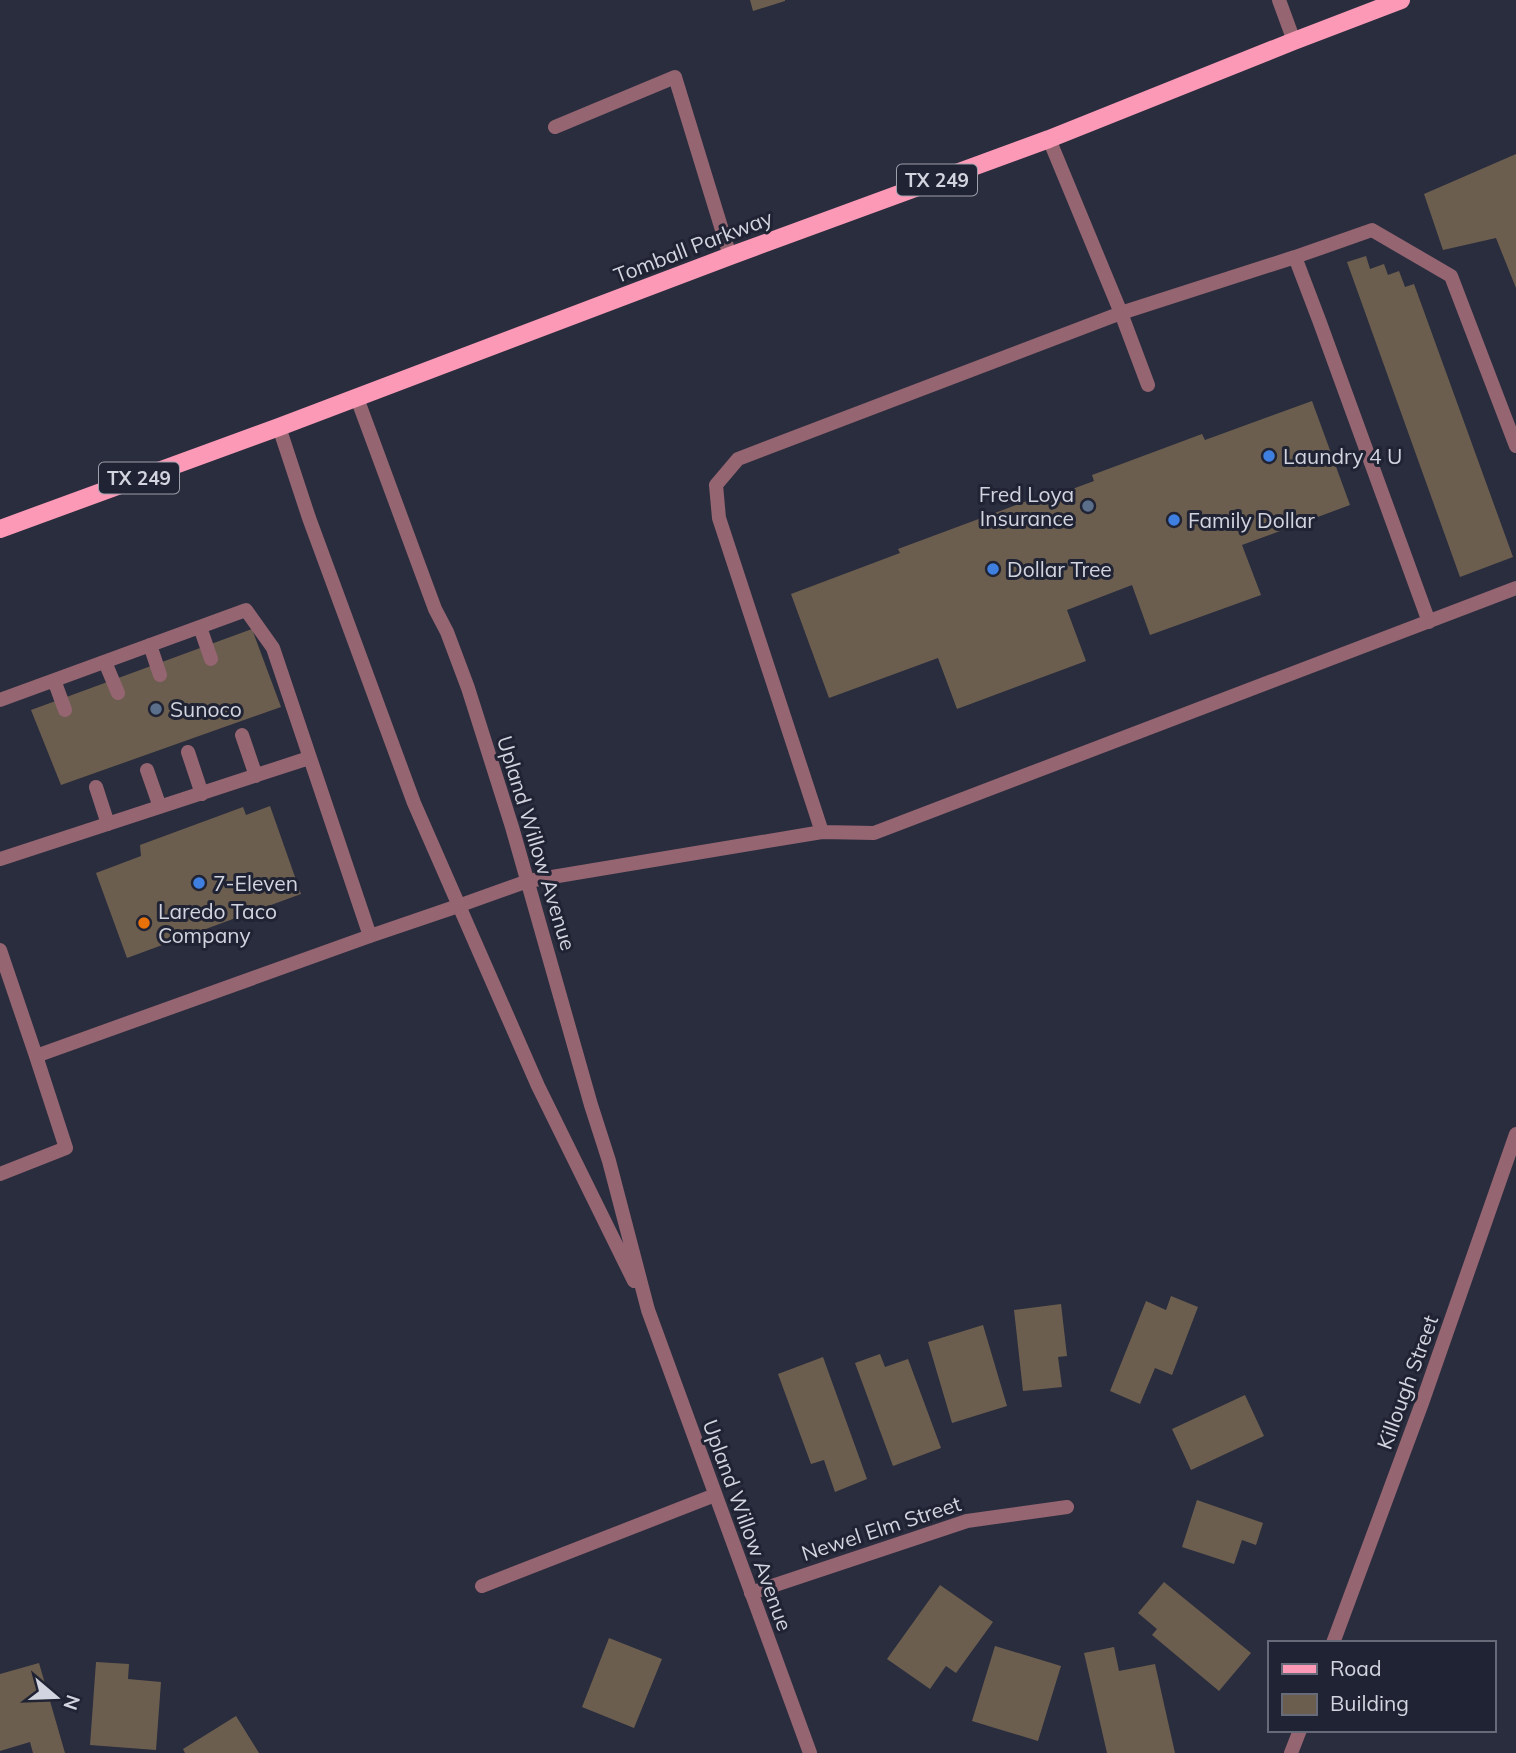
<svg xmlns="http://www.w3.org/2000/svg" width="1516" height="1753" viewBox="0 0 1516 1753" font-family="Mulish,sans-serif">
	<style>
		.building { fill: #6c5e4f }
		.lines { fill: none; stroke-linecap: round; stroke-linejoin: round }
		.service { stroke: #956572; stroke-width: 14 }
		.minor { stroke: #956572; stroke-width: 14 }
		.tertiary { stroke: #956572; stroke-width: 14 }
		.primary { stroke: #fb99b6; stroke-width: 18 }
		.shop-dot { fill: #3f7fe0; stroke: #202333; stroke-width: 2.5 }
		.service-dot { fill: #5c6f8a; stroke: #202333; stroke-width: 2.5 }
		.food-dot { fill: #e8710a; stroke: #202333; stroke-width: 2.5 }
		.labels { text-anchor: middle; dominant-baseline: central; stroke-width: 6; stroke-linejoin: round; paint-order: stroke }
		.shield { fill: #202333; stroke: #9d9fab; stroke-width: 2 }
		.shield-label { font-size: 19px; font-weight: bold; fill: #d2d4df }
		.street-label { font-size: 21px; fill: #d2d4df; stroke: #202333 }
		.poi-label { font-size: 21px; fill: #d2d4df; stroke: #202333; text-anchor: start }
	</style>
	<rect width="100%" height="100%" fill="#2a2d3d"/>
	<!-- building -->
	<path class="building" d="M750,0h35v1l-32,10z
		M1516,154v134l-20,-50 -53,12 -19,-56z
		M1366,256l4,13 14,-5 4,11 11,-4 6,16 9,-3 99,273 -53,20 -113,-315z
		M1312,401l38,104 -108,40 19,50 -111,40 -18,-50 -65,25 19,51 -129,48 -19,-51 -109,40 -38,-104 109,-41 -2,-4 129,-48 2,4 65,-24 -2,-6 110,-41 3,6z
		M252,629l29,78 -220,78 -30,-75z
		M270,806l31,88 -174,64 -31,-85 45,-17 -1,-11 103,-38 3,8z
		M1171,1296l27,11 -26,68 -17,-7 -15,36 -30,-13 36,-90 20,9z
		M1061,1304l6,52 -9,1 4,30 -39,4 -9,-81z
		M983,1325l24,81 -55,17 -24,-81z
		M880,1354l5,13 23,-8 33,89 -48,18 -38,-103z
		M823,1357l44,122 -32,13 -11,-32 -13,4 -33,-90z
		M1245,1395l19,41 -73,34 -19,-41z
		M1197,1500l66,23 -7,22 -14,-5 -8,24 -52,-17z
		M1164,1582l87,71 -32,38 -67,-56 5,-6 -19,-16z
		M940,1585l53,37 -37,51 -10,-7 -16,23 -43,-30z
		M609,1638l53,21 -28,69 -52,-21z
		M995,1646l66,20 -23,75 -66,-20z
		M1114,1647l5,24 36,-7 20,89h-68l-23,-100z
		M96,1662l33,2 -1,15 33,3 -5,68 -66,-5z
		M39,1663l26,90h-32l-3,-11 -30,9v-77z
		M236,1716l23,37h-74l-2,-4z"/>
	<g class="lines">
		<!-- service -->
		<path class="service" d="M1279,0l15,41
			M555,127l120,-50 55,179
			M1049,139l72,174 174,-56 24,63 110,302
			M1295,257l77,-27 79,46 65,170
			M200,627l11,32
			M150,645l10,30
			M105,662l13,31
			M54,680l11,30
			M0,700l246,-90 27,38 97,288
			M242,735l14,41
			M188,752l14,42
			M147,770l13,37
			M96,787l12,37
			M822,832l-103,-314 -3,-33 22,-26 383,-146 27,72
			M0,859l309,-101
			M528,881l294,-49 52,1 642,-245
			M0,950l36,106 334,-120 88,-30
			M0,1174l66,-26 -30,-92
			M482,1586l233,-91"/>
		<!-- minor -->
		<path class="minor" d="M751,1593l216,-72 100,-14
			M1333,1643l89,-240 94,-269
			M1291,1753l9,-23"/>
		<!-- tertiary -->
		<path class="tertiary" d="M357,398l78,211 12,23 21,56 44,139 79,278 18,56 39,149 162,443
			M279,427l30,91 105,285 124,283 96,195
			M458,906l70,-25"/>
		<!-- primary -->
		<path class="primary" d="M0,529l279,-102 451,-171 319,-117 245,-98 107,-41"/>
	</g>
	<!-- markers -->
	<g class="shop-dot">
		<circle cx="1269" cy="456" r="7"/>
		<circle cx="1174" cy="520" r="7"/>
		<circle cx="993" cy="569" r="7"/>
		<circle cx="199" cy="883" r="7"/>
	</g>
	<g class="service-dot">
		<circle cx="1088" cy="506" r="7"/>
		<circle cx="156" cy="709" r="7"/>
	</g>
	<circle class="food-dot" cx="144" cy="923" r="7"/>
	<g class="labels">
		<!-- shield labels -->
		<g class="shield">
			<rect x="897" y="164.5" width="80" height="31" rx="5"/>
			<rect x="99" y="462.5" width="80" height="31" rx="5"/>
		</g>
		<g class="shield-label">
			<text x="937" y="180">TX 249</text>
			<text x="139" y="478">TX 249</text>
		</g>
		<!-- street labels -->
		<g class="street-label">
			<text transform="translate(693 246) rotate(-21)">Tomball Parkway</text>
			<text transform="translate(537 843) rotate(73)">Upland Willow Avenue</text>
			<text transform="translate(1407 1382) rotate(-70)">Killough Street</text>
			<text transform="translate(748 1525) rotate(70)">Upland Willow Avenue</text>
			<text transform="translate(881 1528) rotate(-18)">Newel Elm Street</text>
		</g>
		<!-- poi labels -->
		<g class="poi-label">
			<text x="1283" y="456">Laundry 4 U</text>
			<text x="1074" y="494" text-anchor="end">Fred Loya<tspan x="1074" dy="24">Insurance</tspan></text>
			<text x="1188" y="520">Family Dollar</text>
			<text x="1007" y="569">Dollar Tree</text>
			<text x="170" y="709">Sunoco</text>
			<text x="213" y="883">7-Eleven</text>
			<text x="158" y="911">Laredo Taco<tspan x="158" dy="24">Company</tspan></text>
		</g>
	</g>
	<!-- legend -->
	<rect x="1268" y="1641" width="228" height="91" fill="#202333" stroke="#676a78" stroke-width="2"/>
	<rect x="1282" y="1664" width="35" height="10" fill="#fb99b6" stroke="#676a78" stroke-width="2"/>
	<text x="1330" y="1676" font-size="21" fill="#d2d4df">Road</text>
	<rect x="1282" y="1694" width="35" height="21" fill="#6c5e4f" stroke="#676a78" stroke-width="2"/>
	<text x="1330" y="1711" font-size="21" fill="#d2d4df">Building</text>
	<!-- north arrow -->
	<g transform="translate(56 1697) rotate(109)" stroke="#202333" stroke-width="5" paint-order="stroke">
	<path d="M0-5L12 26L0 18L-12 26Z" fill="#d2d4df"/>
	<text y="-10" font-size="19" font-weight="bold" text-anchor="middle" fill="#d2d4df">N</text>
	</g>
</svg>
